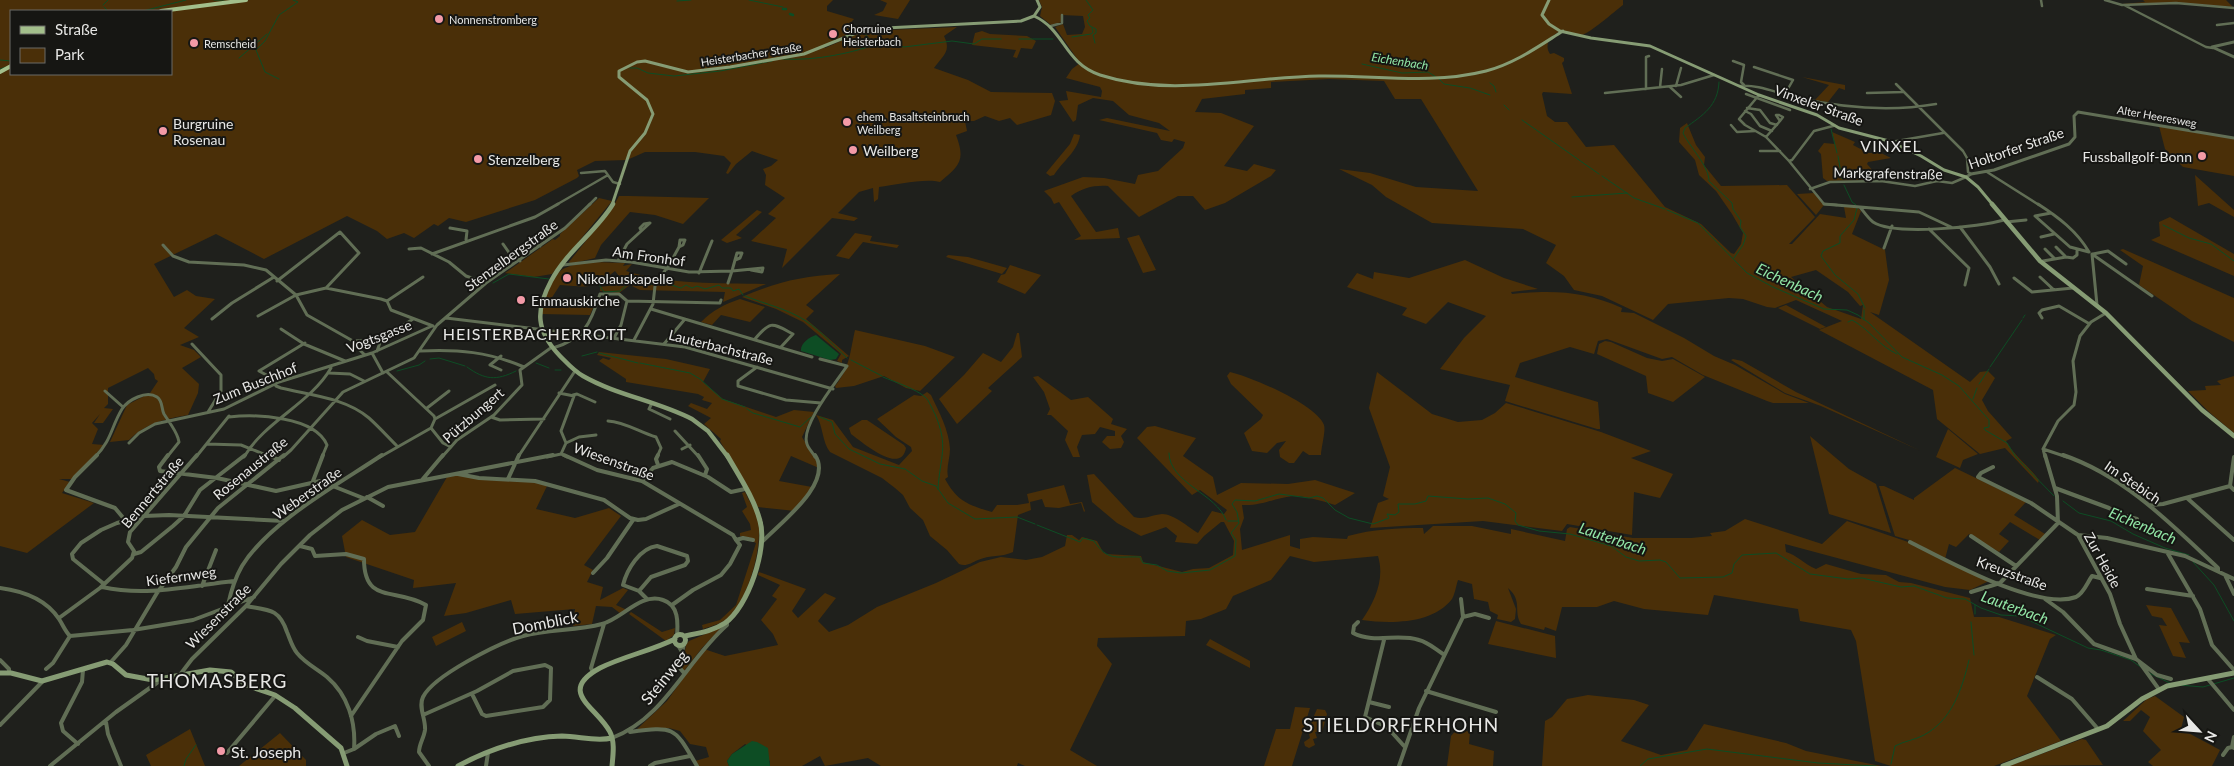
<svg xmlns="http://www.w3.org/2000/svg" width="2234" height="766" viewBox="0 0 2234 766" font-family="Lato,sans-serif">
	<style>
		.green { fill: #4a2f08; fill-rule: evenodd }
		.water { fill: #0d4d24 }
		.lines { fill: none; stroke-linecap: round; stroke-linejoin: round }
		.stream { stroke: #0d4d24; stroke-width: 1 }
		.canal { stroke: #0d4d24; stroke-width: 2.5 }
		.minor-far2 { stroke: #616e55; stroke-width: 2.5 }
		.minor-far1 { stroke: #616e55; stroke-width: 3 }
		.minor { stroke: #616e55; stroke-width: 4 }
		.tertiary { stroke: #616e55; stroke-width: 3 }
		.secondary-far2 { stroke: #869c74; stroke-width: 3 }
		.secondary-far1 { stroke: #869c74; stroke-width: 4.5 }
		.secondary { stroke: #869c74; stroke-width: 5 }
		.primary { stroke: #a3bf8b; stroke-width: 4 }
		.poi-dot { fill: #f39aa7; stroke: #161613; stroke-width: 2 }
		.labels { text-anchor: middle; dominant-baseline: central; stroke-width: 4; stroke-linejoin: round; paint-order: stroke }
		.far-poi-label { font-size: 11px; fill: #e7e7e5; stroke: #161613; text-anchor: start }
		.far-street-label { font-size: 11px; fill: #e7e7e5; stroke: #161613 }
		.far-water-label { font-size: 12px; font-style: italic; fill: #92e6a6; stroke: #161613 }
		.street-label { font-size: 14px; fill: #e7e7e5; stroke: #161613 }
		.poi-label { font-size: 14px; fill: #e7e7e5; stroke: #161613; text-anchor: start }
		.water-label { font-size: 15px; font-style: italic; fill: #92e6a6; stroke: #161613 }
		.quarter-label { font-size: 16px; letter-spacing: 1px; fill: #e7e7e5; stroke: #161613 }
		.near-street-label { font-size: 16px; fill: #e7e7e5; stroke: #161613 }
		.near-poi-label { font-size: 16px; fill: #e7e7e5; stroke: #161613; text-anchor: start }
		.near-quarter-label { font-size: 19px; letter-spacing: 1px; fill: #e7e7e5; stroke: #161613 }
	</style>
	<rect width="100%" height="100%" fill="#1f201c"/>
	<!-- green -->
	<path class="green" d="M0,0h243l-85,11h-147v55l-11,5z
		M249,0h584l-6,6v5l27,8 -7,8 5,5 -29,14 2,2 39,-17 93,-4 -13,9c8,16 -2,20 -10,32l34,12 23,12 61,1 3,8 -4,14 -34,10 -7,-7 -11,3 -14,-5 -11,5h-9l2,10 -11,4c10,26 3,31 -16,47 -15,-4 -44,3 -61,5l-1,12 -4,3 -1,-14 -14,4 -21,21 20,5 -4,3 -22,-3 -50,50 5,-19 -36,-8 25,-23 -8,-4 17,-16 -20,-13 1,-10 -3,-6 8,-3 7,-6 -26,-9 -16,13 -8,10 -2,-1 5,-10 -7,-7 -29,-4h-50l-18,8 -32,1 -18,9 2,6 -2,2 -42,22 -69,22 -17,-4 -11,8 -4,-2 -20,14 -10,-5 -17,6 -10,-8 -30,-15 -83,43 -48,-25 -62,30 20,33 13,-7 9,6 19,3 -31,29 15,9 -19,8 14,5 7,7 -19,11 17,16 -1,9 -10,22c-23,4 -42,8 -59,25l-19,2 17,-37 23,-12 8,-12 -3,-2 -1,-5 -6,-6 -40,20v16l-4,4 9,1 -10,14h-9l6,-9 -8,9 6,6 -6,15 12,1 -32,34h-13l11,3 -8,11 32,10 -67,50 -27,-7v-473l11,-6v7h160v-63z
		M880,0h30l-12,19 -24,-4 9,-4 4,-8z
		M1039,0h584v5c-8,6 -35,30 -42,30 -6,1 -14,-3 -19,-5 -10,5 -19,13 -12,24l4,-1 10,5v3l-2,2 10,31 -29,-2 -1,2 5,22 8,6h12l19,25 28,-2 51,62 36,17 30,29 3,1 7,-10 2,-11 -11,-19 -16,-23 -17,-16 -4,-15 -16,-18 1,-14 7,-5 9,22 9,12 -1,8 17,21 66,-1 28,32 -26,27h3l28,-30 26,4 -2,-11c6,-1 13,-1 17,4l-9,23 33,16 4,30 -10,35 -9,-3 100,70 10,-10 8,-1 7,7 -13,22 6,11 24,27 -6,3c8,15 23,25 33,39l-1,3 -33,-35 -25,6 -43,-35 -4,-29 -114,-60 23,-9 -46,-21 -21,8 -8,-1 -24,-8 -14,-1 -61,6 -15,16 -51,-24 -28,-6 -10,-14 -18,-13 10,-18 -33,-16 -91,-6 -46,-26 -14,-12 -33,-16 31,4 46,14 62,4 -57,-92h-26l-11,-18 -55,-2 -58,3v6l-26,2v4l-43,5 -7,13 26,1 33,13 -30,40 23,5 7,-7 22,6 -5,6 -46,27 -20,7 -12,-14h-15l-39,21 -31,-31c-14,-1 -26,2 -37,10l25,36 22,-4 2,10 -46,2 7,-4 -22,-34 -5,2 -3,-6 -7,-7 39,-14 21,1 31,6 3,-9 20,-4 25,-23 2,-6 -11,-3 -2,3 -11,-2 -4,-7 -58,-13 8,-2 63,13 -11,-8 -30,-8 -16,-14 -20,-3 -15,7 -2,15 -3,2 -14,-21 9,-1 -2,-9 35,6 1,-6 -2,-4 -34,-9 6,-9 8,-6 -25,-36 8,-3 4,11 15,-1 3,-7 -2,-11 -21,-1v7l-11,3 -11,-9 2,-9zM1816,270l32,22 12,14 3,-1 -2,14 -34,-12 -36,-30z
		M2143,0h83l7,7 -39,-3h-72l23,-2z
		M982,31l8,3 37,2 9,5 -4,8 -11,-1 -4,10 -4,-1 3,-7 -44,-5 3,-12z
		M1802,77l43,8v5l-6,-2 -11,14 -13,-2 14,-15z
		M2159,126l75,12v38l-51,-9 -18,-18z
		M1832,132l23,10 -2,3 15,8h13l10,5 -23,4 -1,2 7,8 -15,1 5,7 -37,1 -4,-3 -2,-24 -3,-3 6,-8 11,1z
		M1074,134l6,1c-2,16 -17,26 -26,40l-4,1 -4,-3 24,-29z
		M2195,175l39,35v7l-25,-14 -11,3z
		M1814,193l10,12 -8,10 -19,-21z
		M619,196h10l80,2 -26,26 -28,-9 -25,-3 -29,33 -6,13 -25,6 -1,-2 44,-55z
		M599,198l13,3 -60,73 -18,3 -29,-4 48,-34 2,1 5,-4v-2z
		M757,210l5,2 -26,23 6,3 -15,5 -6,-3z
		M2170,217l64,37v22l-83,-36 9,-4 -1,-14z
		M855,233l17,3 -2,5 29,4 -2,3 -34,-6 -14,17 -13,-3z
		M1139,235l17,35 -13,3 -16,-35z
		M2123,249l111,49v44l-42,-21 -53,-36 4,-19 -23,-16z
		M948,255l20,2 39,11 -5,6 -56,-17z
		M1465,260l39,18 34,11 -27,3 1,2c42,-4 72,-3 110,14l-1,4 13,1 50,25 30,18 21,9 50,29 24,9h-36l-6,-2 -64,-26 -31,-18 -10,2 -55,-20 -9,2 -4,13 -24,-7 -50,16 -5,14 83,25 2,25v2h-3l-92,-28 5,-16 -70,-16 24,-31 22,-22 -38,-14 -22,22 -24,-9 5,-7 -60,-21 10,-14 16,6 1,-7 35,6z
		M593,262l32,1 -2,3 9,-2 -6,7c46,14 93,12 140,13l-43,18 2,-10 -85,-2 -10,-5 -11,8 -19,-2v-4c9,-1 15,-2 19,-11l-4,-5c-24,19 -25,16 -55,14l-9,14 25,1 2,-2 16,1 4,-2 -8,18 -49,-1c3,-14 9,-39 24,-46 8,-4 20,-5 28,-6z
		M1010,265l31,10 -16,19 -28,-12 4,-7 4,-1z
		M840,274l-34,31 8,6 -8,8 43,37 -7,4v3l-5,-2 4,-7 -2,-2 -36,-30 -27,-13 -34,-12c35,-15 60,-21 98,-23z
		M740,299l25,8 -15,15 -29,-7 -9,10 -11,-3c12,-12 24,-18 39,-23z
		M1786,305l40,22 -6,2 -42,-21z
		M855,330l70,16 30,11 -35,34 -14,-3 -22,-12 -30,10 -18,2 -1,-2c15,-18 15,-34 20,-56z
		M1017,333h2l3,24 -34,31 4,3 -35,33 -18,-25 25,-24 19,-22 18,9 12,-15z
		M1605,341l6,1 36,16 15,3 11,-2 32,18 -32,25 -25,-9 -2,-17 -49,-22 2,-10z
		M599,352l67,7 44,10 -7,13 20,17 53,18 18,-7 20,2 -12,25 16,26 1,5 -28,-12 -12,25 33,6 -17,24 -37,-4 -38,-66 1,-2 -17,-15 7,-6 -23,-12 3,-3 16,6 5,-6 -10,-3 2,-3 -6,-3 -72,-12v-3l-27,-18 4,-3 6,2 2,-2 -14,-3z
		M1733,359l9,2 54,31 125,59 -100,-45 -36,-13 -54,-33z
		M1230,372c21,5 86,32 94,53 2,6 -3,23 -3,30h-12l-6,-4 -9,12h-5l-9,-6 -1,-7 7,-9 -9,2 -10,10 -15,-2 -8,-18 17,-14 2,-4 -32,-31 -4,-8z
		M1377,372l55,42 26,8 24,-2 13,-7 11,-10 95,29 50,19 -20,7 42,16 -13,24 -26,-6 -2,43 -65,-11 -5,7 -79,-10 -113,7 8,-25 11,-4 -6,-3 7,-29 -21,-59z
		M1038,376l33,24 17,-3 25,22 -2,5 16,5 -6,7 3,6 -3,6 -11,1 -8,-7 5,-6h8v-5l-15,-4 -5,7 -13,1 -5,12 3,10h-7l-8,-17 3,-9 -17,-16h-4l3,-6 -6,-17 -11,-15z
		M2234,376v57l-25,-21 -21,-21 18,-1 -1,-4 16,-1 -4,-4z
		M927,392l4,3c8,17 18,35 19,54 0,10 -4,18 -2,28l-3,2c12,22 23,26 47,33l5,-7h20l12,-2 -2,-9 37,-9 6,19 12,-2 3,9 -1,1 -3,-9 -22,5 -14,-1 -3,-8 -12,3 1,8 -13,5 -5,37c-10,5 -24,3 -35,8 -7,3 -12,7 -19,4l-12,-14 -17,-14 -7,-16 -13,-12 -7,-13 -8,-7 -13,-10 -52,-26c-8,-10 -7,-27 -14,-37l17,5 20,27 46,18 13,-14 -1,-4 -15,-10 -19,-18 37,-24 7,1z
		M862,420h5l37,25 2,3c-5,28 -44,-6 -55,-14l-2,-6z
		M1155,426l41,12 -13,18 30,21 4,18 24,-12 47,1 27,-4 40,13 -20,12c-7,-3 -35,-10 -42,-9 -19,2 -30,10 -51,9l2,13 -4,11 2,21 48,-15v11l10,3v-10l13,-2 34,2 1,-3c25,-7 49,-8 75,-8l1,6 9,-8h39l39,8v-5l54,12 2,-12 3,-2 63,11h58l21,-2 -2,-3 15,-2 20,-12 77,25 25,-23 64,22 78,38 -19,9 -25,-3 -160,-43 1,8c11,3 18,12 30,17l10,-5 35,10 25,1 13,7 12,1 59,15 4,19h25l57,18 -6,4 -23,57 34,45 -67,25h-103l-16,-5 -19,-120 -5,-11 -51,-9 -2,-12 -84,-14 -6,20 -64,-6 -30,-8 -17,6h-35l-6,24 -11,-4 -1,3 -23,-6c-8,-13 2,-23 -13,-36l8,21 -1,10 -4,3 -14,-3 1,-4 -8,-4 -2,-9 -14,-3 -2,-15 -14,-4c-2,6 -3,14 -6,19 -19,25 -61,25 -90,21 13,-19 23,-41 16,-64l-64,6 -24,-6 -19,24 -38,16 -7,13 -25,10 -15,2 -1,15 -87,2 -1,8 15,18 -42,86 27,16h-72l-7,-3 -1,3h-136l-13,-8 -43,8 -5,-10 -18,10h-32v-5l-25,-17 -13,10 -5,7 2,5h-31l-3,-5 14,-4 -3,-10 -16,-3 -10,-13 -11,-3 -33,2 31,-29 37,-52 21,7 53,-11 -5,-11 -12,-14 16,-21 -5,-3 8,-11 -22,-10 1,-3 47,17 -14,22 6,7 27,-25 11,5 -18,23 11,11 19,-7 29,-18 59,-24 44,-21 21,-5 25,3 16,-3 23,-11 2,-11h5l7,5 3,-3 15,4 6,11 3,2 35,2 2,6 39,10 11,-3 16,-1 24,-13 1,-14 -10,-19h-3l-17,14 -7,8 -22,-2 2,-6 -11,-9 -25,9 -24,-13 -25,-21 -5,-27 7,-1 40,43c11,3 17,-2 28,-3 12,0 26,13 36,19l14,-22 12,3 3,-4 -27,-20 -8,5 -55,-57 10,-11z
		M1948,429l30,25 -15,6 -3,8 -24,-11z
		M1810,436l39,33 27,15 15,49 -62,-19z
		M1955,468l71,34 -12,13 31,19 -5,6 -30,-18 -11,12 10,7 -10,11 -30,-18 -13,13 -7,-3 -4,15 -36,-19 -14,-4 -16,-50h5l30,14v-2z
		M458,475l76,7 13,4 -11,23 39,9 34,-10 12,8 -37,49 9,5 -6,12 16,5 -3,13 23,-12 5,2 -12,15 11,5 -6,4 -9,-7 -16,-1 -4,18 -19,2 2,-17 -60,5 -4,-14 -45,13 -22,3 12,-33 -43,5 1,-8 -68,-23 -4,-21 20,-16 28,15 25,-3 32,-55z
		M745,492c4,9 11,19 13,28 5,26 -9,76 -27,95 -7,8 -19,11 -28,14l-1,-4 18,-5 16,-15 20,-62 -16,-7v-3l11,-3 -1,-6 -8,-13 5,-4 -5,-14z
		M2146,605l25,3 19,35 -11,-1 7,16 -13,-2 -14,-31 8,1 -5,-8 -10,-2z
		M631,612l31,20 13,-4 -1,7 -8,6 -37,-27z
		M1496,621l59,15 1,22 -68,-14z
		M462,622l4,9 -30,15 -4,-9z
		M722,627l-20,21 -18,23 -2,-2 4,-24 3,-4z
		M1210,639l40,22v7l-44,-23z
		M1588,695l46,5 15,5 -28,36 40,14 26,-5 17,-26 82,19 20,8 75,15h-339l3,-45 7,-4 15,-18z
		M2155,696l29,21 -3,12 39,21 -8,16h-59l-5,-4 13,-12 -18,-19 7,-14 -9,-7 -11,11h-7l24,-22z
		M1295,707l15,1 -18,58h-28l12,-37h14z
		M1317,709l8,1 2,4 -5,18h-7l2,6 -4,1 2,6 -6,3 -4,-2 -1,-4 6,-4 -1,-4 3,-3 -3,-4z
		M190,729l15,37h-54l-5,-11z
		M1457,729l13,3 -1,12 25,7 -1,15h-46l4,-30z
		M280,733l26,27v6h-67z
		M2082,739l4,1 17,25 -94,1z"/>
	<!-- water -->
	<path class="water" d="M816,335l23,19 -3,5 -6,1 -29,-9c-1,-7 8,-14 15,-16z
		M752,741l5,1 11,6 2,18h-41l-2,-5 5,-7z"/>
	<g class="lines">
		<!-- stream -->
		<path class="stream" d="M214,0h10
			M749,0l34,7
			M1086,0l7,10 -5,5 2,3 -3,3 3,5 6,3v4l-3,2 2,8
			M677,1l14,-1
			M103,5l5,-5
			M104,7l4,4
			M143,11l43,-11
			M865,34l7,8 5,-1
			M1072,37l19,-3 2,-2 -1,-4
			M1019,39h34
			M888,43l16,4 48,-6 22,3 8,-5h19
			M239,58l28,-24
			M783,59c34,2 69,-6 101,-17
			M0,60l11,1
			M1362,64l40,9 26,-1 8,5
			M630,68h7l11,5 26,3 46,-5 52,-10
			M0,69l6,-2
			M279,79l-14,-7 -9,-22 9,-9 14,-26 19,-13 -5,-2
			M1439,79l5,5 26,4 20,7
			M1719,82c-1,24 -16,33 -34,46l-2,5c6,13 26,33 26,48l23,22 1,6 8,12 -1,6 6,9 -3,9 -9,13
			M1490,83l4,3 2,6
			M1504,105l5,5
			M1522,120l77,54
			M1831,129l6,24
			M1838,156l4,23
			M1602,176l32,22 31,11
			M1844,185l8,17 4,3
			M1572,197l55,-4
			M1857,208l-3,12 -14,16v7l-17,8 -2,5 14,19 23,19 7,14
			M1667,210l31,13 49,50 26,14 51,22 23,1 11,5 11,8 33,34 40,18 17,11 30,34v7l-5,1 1,2 22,13 9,14 38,39
			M2163,225l26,13 22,6 23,17
			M597,282l7,10 16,-1 15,-13 9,2 3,5 6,-1
			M493,283l16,-9 40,5
			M658,284l7,-1 16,5 5,-3 6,3 5,-2 8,3 14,-4 3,3h9l2,3 6,-2 4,6
			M745,296c20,8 43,13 61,25 15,10 28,25 41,37
			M1864,310v10
			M2023,318l2,-3
			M1848,322l4,-2c17,9 27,26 45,34
			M599,353l39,10
			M582,356l15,-4
			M430,359l9,-1 26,8
			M851,360l31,16
			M536,363l13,5
			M640,363l50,10 10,6 22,20 23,8
			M467,367c18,13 29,14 49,4
			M1990,367l32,-47
			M555,370h6
			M397,371l22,-6 6,-4
			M883,377c12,5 33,12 42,20 4,3 7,12 10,17 14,33 5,42 3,75
			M1979,384l10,-15
			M1973,399l4,-11
			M747,409l6,4 47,14 11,-10
			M820,417l12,5 3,12 14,15 31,15 25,5 17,12 14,5 12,17 27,16 42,-2 18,7
			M1169,453c0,30 48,41 57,67
			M2063,501l16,12 32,8 22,13 32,14 24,7
			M1228,521h10
			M1037,525l43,17 3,-4 11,3c14,21 23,15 46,16l3,6 14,2 10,6 14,2 29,-3 25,-14 1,-16 -5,-7 8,-10 -2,-11 -5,-8 3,-4 20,1 24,-7 30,4 8,-2 6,2 12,12 14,8 24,6 16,-6 -2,-4 8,1 4,-3 -1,-8h17l11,-3 2,-5 40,3 20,-1 17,6 11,9 -1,8 3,4 21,6 31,3 41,12 15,11 13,4 21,-1 6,2 14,16 43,-1 9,-4 2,-9 8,-9 34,-2 34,21 38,5 14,-1 39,9 13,-1 33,12 18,1 16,9 20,7 19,1 68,32 13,2 30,10 11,8
			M2193,562l21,23 20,36
			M1975,605v9
			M1971,622l3,33
			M2149,673l21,10
			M2179,685l24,2 31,-9
			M1891,764l4,-18c9,-5 20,-6 29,-11 28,-15 38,-46 45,-75
			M184,766l2,-7 10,-14
			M1640,766l8,-7 59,-10 111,14 58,3"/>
		<!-- canal -->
		<path class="canal" d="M783,9h3
			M790,14l3,1"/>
		<!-- minor-far2 -->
		<path class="minor-far2" d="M2041,0l1,6
			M2105,0l17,5 54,-2 58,5
			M2124,5l82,42 7,1
			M2217,25l17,-2
			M1051,26l11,-3v-8
			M1733,61l11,4 -3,17 3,3
			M1754,67l39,13 -8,14
			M1896,84l67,67 4,7 1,14 3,2
			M1676,86l5,-18
			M1739,86c21,-2 39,8 60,12 45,10 91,14 137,6
			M1660,87l2,-18
			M1670,87l11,10
			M1646,89v-32l3,-1
			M1605,93l76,-8 33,-10
			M1867,93l36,-1
			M1746,94l44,16
			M1759,95l-20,24 6,6 21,12 23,24
			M1747,108l13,2 10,13 7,2
			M1745,111l6,3 9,12 12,5
			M1779,115l4,2 -3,4
			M1731,125l6,7 18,-1
			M1833,126l-19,5 -22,29 -3,1 35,43 13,1
			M1766,137l14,-16 -4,-6h3
			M1891,142l52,-9
			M1760,151h20
			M1987,172l52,33
			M581,173l24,-2 8,11 7,2
			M1881,181l6,-7 11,-1
			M1810,189l20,-7 51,-1 34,5 22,-5 15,2 14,-6
			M556,205l52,-30
			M589,205l7,-7"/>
		<!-- minor-far1 -->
		<path class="minor-far1" d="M1824,204l36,3c4,5 8,11 13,15 21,14 107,5 131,-2
			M2038,204c20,13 39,27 51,48l-19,-5 -35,-31 16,-3
			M1860,207l59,5 32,15
			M2006,222l20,-2
			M1960,227l30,40 9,17
			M450,228l17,3 -1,9
			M1929,229l40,39 -4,17
			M2041,237l13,-3
			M680,240h5l-2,5 -4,2z
			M531,241l9,5
			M503,244l7,10 10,7
			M163,245l10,11 16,6 55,3 22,5 30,25 30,-7 55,11 6,2 4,9 42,16
			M2056,247l9,9
			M1884,248l8,-22
			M409,249l12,-1 28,14 17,14 20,7
			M2045,249l9,9
			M737,253h5l-2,5 -5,2z
			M432,254l103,-37 23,-13
			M2092,254l60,42
			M2092,254l5,51
			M2093,254l15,-3 18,13
			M618,261l9,-17 23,-21 -6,1 -4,4 1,2
			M2043,261l23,-4 7,1 4,-3v-5
			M563,265l43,-5 25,2 58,10 43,-1 3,-11
			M667,269l12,-22
			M699,273l13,-32
			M2040,277l14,13
			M2014,278l18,14 41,-4
			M277,281l63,-49 19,21 -33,35
			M728,283l4,-12 31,-3 -1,4 -11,-2
			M387,301l36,-24
			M627,301l93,2 1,-3
			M651,309l161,48
			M258,316l38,-21 11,20 46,26 1,4 11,10
			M446,318l239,29 148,42
			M2042,318l-3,-5 3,-3 17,-4 29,17
			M212,319l20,-16 42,-26
			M281,329l23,15 41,17
			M614,338l7,-13 6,-24
			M755,339c16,-19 17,-16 38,-5l-12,13
			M381,340l32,-21
			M634,340l19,-36 2,-18 11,-17
			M353,341l28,-1 -4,11
			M305,343l-46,28 13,7 4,8 5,2c29,7 65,10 88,30 10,9 19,19 28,28
			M192,344l29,31v16l-13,21
			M664,344l21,-25
			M553,348c31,-9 38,-25 47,-54h19l8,7
			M420,351c38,-2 69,1 104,16
			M372,353l11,20
			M501,356l-11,9 11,5
			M757,367l-19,14v5l48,14 35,3
			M387,372l47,44 1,3 -4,9 12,15 8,4
			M329,373l21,1 14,7
			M105,391l18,16
			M559,393l15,3 -13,35 5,12
			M573,395l4,-1 18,8
			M652,403l-3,6 21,10
			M427,408l22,-17
			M229,417c26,-3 86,-1 98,28l-5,12
			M491,417l9,3 44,-1
			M435,419l60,-34
			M608,421c17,1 31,11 48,16l5,11 -4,9
			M675,431l24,26
			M129,443l10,-10 16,-9 69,-15 55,-27 93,-29 60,-27
			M207,444l34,1 30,12
			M682,449l8,-4
			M2043,449l24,8
			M561,454l5,-11 13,-6 17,-2
			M95,457c17,-17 16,-30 27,-48 6,-9 24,-19 35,-12 6,4 4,11 7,17 5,8 11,15 14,24l1,4 -12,15
			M196,457l33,-41
			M244,457c21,-36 66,-53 87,-89
			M283,457l8,-7 52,-58 71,-34 23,-33 49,-42 79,-55 25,-24
			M380,457l51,-29
			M442,457l15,-17 37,-25 28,-30 -2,-15 32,-23
			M518,457l57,-86
			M547,457l14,-3 6,3
			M815,457c-2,-4 -7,-9 -8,-13 -7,-18 30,-63 40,-78l-27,-7
			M2045,457l-2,-8 15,-28 16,-16 2,-13 -3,-31 7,-25 11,-14 15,-9"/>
		<!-- minor -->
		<path class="minor" d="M97,455l-22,22 -9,13 49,18 10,12
			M168,455l-9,12 1,4 57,7 59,13 44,-10 43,17
			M268,455l11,5
			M564,455l33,15 45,11 91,54 3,5 7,-2 10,2
			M658,455l-2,4 2,6
			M698,455l9,14 -2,6
			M2063,455c62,21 109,70 155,113v3
			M1993,467l-12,6 -3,4 53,26 47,32 32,59 10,30 16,35 21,16 14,4
			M458,474l21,4 56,3 69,19 26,18 8,2 8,-1 33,-15
			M508,479l11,-24
			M422,480l21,-25
			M313,481l10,-26
			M642,481l11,-13 19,-6 36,15 23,15 14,-3
			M2230,486l4,4
			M2055,488l54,20 24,13
			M367,497l16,9
			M2187,498l47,42
			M2151,505l12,-1 67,-18 4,-29
			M2126,516l11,3
			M2078,535l29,3 78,18 49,23
			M1971,536l45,30
			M763,541c17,-18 71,-58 52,-86
			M1910,542c36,18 127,69 166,55 8,-4 11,-14 16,-21l8,2
			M300,546l12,3 3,7 31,-2 18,5c0,46 32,28 62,46l-3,15 -21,21 -51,75
			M657,546l30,10 1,5 -3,4 -34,12 -12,14 -16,-6c4,-16 17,-37 34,-39z
			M2167,552l33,57 12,36 22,25
			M134,554l7,-2 32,-26 11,-10 16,-26 45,-35
			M593,573l14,-15 26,-38
			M2225,575l9,19
			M104,584l-31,-25 -1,-5 9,-11 20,-13 16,-7 27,-7 25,-1 115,6
			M202,586l14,-36
			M102,587c45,10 87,-1 132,-6
			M0,588c23,3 46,11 59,31 4,6 6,12 11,17l63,-6 60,-10 61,-23
			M2147,589l46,7
			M639,591l8,8
			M1971,592l29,-9 58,-60 -1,-27 -12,-41
			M1461,599l2,18
			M2045,599l18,13 31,32 42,15
			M228,605c3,-14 7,-27 14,-39 28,-45 97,-82 140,-111
			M672,605l21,-15 28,-15 9,-11 10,-19 -4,-5
			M246,606c22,4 33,2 41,26 3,7 5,15 10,21 8,10 20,16 30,24 21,18 29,45 27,72l-10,4
			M59,618l41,-30 32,-30 2,-7 -6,-9 2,-10 67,-77
			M1358,622l-4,4 -1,7c22,11 44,0 66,7 9,2 16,9 24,14
			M358,637l9,4 31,6
			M1384,640l-19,77 22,10 17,19
			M684,643l-5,24 5,6
			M678,645l4,7
			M0,660l9,9v3
			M110,663l16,-18 31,-52 19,-26 10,-20 32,-39 66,-53
			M2140,663l18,25
			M46,669l7,-6 17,-27
			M593,672l-2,-4 13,-44
			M179,676l13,-17 54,-53 35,-42 29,-29 32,-25 46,-23 165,-32
			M2037,677l35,22 26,30
			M2207,678l27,32
			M1426,691l70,21
			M1369,702l20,5
			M423,715l54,-24 36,-20 32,-6 6,3 -1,32 -7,7 -57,9 -4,-2 -10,-20
			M106,722l2,12 13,32
			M0,725l42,-43
			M630,732c46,-6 44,-5 67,34
			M2234,737l-2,10 2,1
			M612,738c53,-20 74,-77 115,-113v-3
			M78,744l-15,-13 -2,-8 21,-41 1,-12
			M354,749l22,-15 19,-8 4,10
			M227,753l48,-57
			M2223,755l5,-7 4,-1
			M50,766l66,-54 45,-32
			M429,766l-10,-14c0,-8 5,-14 6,-22 1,-11 -7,-23 -2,-33 10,-21 77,-55 100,-61 25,-7 53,-5 79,-12 20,-5 39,-32 61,-24 16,5 15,23 14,36
			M486,766l2,-13
			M650,766l5,-3 35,-7
			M1399,766l20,-58 44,-91 12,-3 14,4"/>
		<!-- tertiary -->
		<path class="tertiary" d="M2234,42l-22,5 22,10
			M1966,177l5,-3 23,-4 75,-26 6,-7 -1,-21 4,-4 156,26"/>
		<!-- secondary-far2 -->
		<path class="secondary-far2" d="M1549,0l-7,15 7,9 11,7 31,7 59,8 109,49 58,20 22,13 50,13 32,15 23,14 22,7 12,10 15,18
			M1034,16c31,14 30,47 66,59 71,23 147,2 219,1 56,-1 112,9 167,-5 28,-7 53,-25 77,-40
			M612,205l18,-54 15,-18 8,-19 -6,-14 -28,-23v-6l18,-9 8,-1 43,11 42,-5 74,-13 62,-25 155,-8 13,-5 6,-9 -3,-7"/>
		<!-- secondary-far1 -->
		<path class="secondary-far1" d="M613,204c-17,28 -46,47 -62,77 -16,30 -15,50 9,75 7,7 14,15 23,20 33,19 74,25 109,43l16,12 20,26
			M1992,204l48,57 66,52 96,97 32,26"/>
		<!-- secondary -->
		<path class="secondary" d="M674.5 640a5.5 5.5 0 1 1 11 0a5.5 5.5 0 1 1-11 0Z
			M685,636c14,-3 28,-5 40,-13 23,-16 43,-75 35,-102 -6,-23 -21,-45 -33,-66
			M0,673h11l31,8 65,-19 6,2 13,11 27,5 57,-10 21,2 15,13 29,10 20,13 46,40 6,18
			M458,766c32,-17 67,-29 104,-30 17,0 33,6 50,2
			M612,766c1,-11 3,-24 -2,-34 -13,-25 -54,-40 -10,-64 24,-12 51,-17 75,-29
			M2003,766l104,-40 35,-27 25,-13 67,-13"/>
		<!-- primary -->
		<path class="primary" d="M161,11l85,-11
			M0,72l11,-6"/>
	</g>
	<!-- markers -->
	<g class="poi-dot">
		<circle cx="439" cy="19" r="5"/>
		<circle cx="833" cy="34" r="5"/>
		<circle cx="194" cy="43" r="5"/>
		<circle cx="847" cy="122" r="5"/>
		<circle cx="163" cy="131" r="5"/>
		<circle cx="853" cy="150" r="5"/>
		<circle cx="2202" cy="156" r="5"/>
		<circle cx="478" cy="159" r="5"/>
		<circle cx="567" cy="278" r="5"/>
		<circle cx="521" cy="300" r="5"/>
		<circle cx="221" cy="751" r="5"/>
	</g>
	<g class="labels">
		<!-- far-poi labels -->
		<g class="far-poi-label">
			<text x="449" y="19">Nonnenstromberg</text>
			<text x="843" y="28">Chorruine<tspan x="843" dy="13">Heisterbach</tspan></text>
			<text x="204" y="43">Remscheid</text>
			<text x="857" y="116">ehem. Basaltsteinbruch<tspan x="857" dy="13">Weilberg</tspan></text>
		</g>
		<!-- far-street labels -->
		<g class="far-street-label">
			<text transform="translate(751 54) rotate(-9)">Heisterbacher Straße</text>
			<text transform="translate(2157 116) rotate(10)">Alter Heeresweg</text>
		</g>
		<!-- far-water labels -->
		<g class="far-water-label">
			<text transform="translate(1400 61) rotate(9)">Eichenbach</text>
		</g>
		<!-- street labels -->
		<g class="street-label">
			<text transform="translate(1819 105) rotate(20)">Vinxeler Straße</text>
			<text transform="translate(2016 148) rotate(-19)">Holtorfer Straße</text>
			<text transform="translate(1888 173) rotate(1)">Markgrafenstraße</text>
			<text transform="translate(511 255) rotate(-36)">Stenzelbergstraße</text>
			<text transform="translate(649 256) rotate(8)">Am Fronhof</text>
			<text transform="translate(379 336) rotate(-21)">Vogtsgasse</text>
			<text transform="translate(721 347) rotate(14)">Lauterbachstraße</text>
			<text transform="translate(255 383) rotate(-22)">Zum Buschhof</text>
			<text transform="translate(473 415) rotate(-41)">Pützbungert</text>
			<text transform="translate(614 461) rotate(20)">Wiesenstraße</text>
			<text transform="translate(250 468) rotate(-39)">Rosenaustraße</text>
			<text transform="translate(2133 482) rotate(34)">Im Stebich</text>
			<text transform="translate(152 492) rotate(-50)">Bennertstraße</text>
			<text transform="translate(307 493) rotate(-35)">Weberstraße</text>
			<text transform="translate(2103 560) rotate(61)">Zur Heide</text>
			<text transform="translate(2012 573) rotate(20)">Kreuzstraße</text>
			<text transform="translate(181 576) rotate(-8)">Kiefernweg</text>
			<text transform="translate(218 616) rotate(-45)">Wiesenstraße</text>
		</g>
		<!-- poi labels -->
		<g class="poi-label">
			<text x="173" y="123">Burgruine<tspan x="173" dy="16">Rosenau</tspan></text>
			<text x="863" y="150">Weilberg</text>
			<text x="2192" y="156" text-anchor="end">Fussballgolf-Bonn</text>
			<text x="488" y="159">Stenzelberg</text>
			<text x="577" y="278">Nikolauskapelle</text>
			<text x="531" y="300">Emmauskirche</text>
		</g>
		<!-- water labels -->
		<g class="water-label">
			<text transform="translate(1790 282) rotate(25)">Eichenbach</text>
			<text transform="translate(2143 525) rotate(23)">Eichenbach</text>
			<text transform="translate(1613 538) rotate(19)">Lauterbach</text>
			<text transform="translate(2015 607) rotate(20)">Lauterbach</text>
		</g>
		<!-- quarter labels -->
		<g class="quarter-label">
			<text x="1891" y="145">VINXEL</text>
			<text x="535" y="333">HEISTERBACHERROTT</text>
		</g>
		<!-- near-street labels -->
		<g class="near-street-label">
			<text transform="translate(545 622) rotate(-11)">Domblick</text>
			<text transform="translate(664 677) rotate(-51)">Steinweg</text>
		</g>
		<!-- near-poi labels -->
		<g class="near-poi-label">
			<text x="231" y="751">St. Joseph</text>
		</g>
		<!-- near-quarter labels -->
		<g class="near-quarter-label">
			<text x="217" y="680">THOMASBERG</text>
			<text x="1401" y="724">STIELDORFERHOHN</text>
		</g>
	</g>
	<!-- legend -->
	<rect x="10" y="10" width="162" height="65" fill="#161613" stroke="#6a6a67"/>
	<rect x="20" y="26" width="25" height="8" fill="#a3bf8b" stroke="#6a6a67"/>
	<text x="55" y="35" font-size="15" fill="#e7e7e5">Straße</text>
	<rect x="20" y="48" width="25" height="15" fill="#4a2f08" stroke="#6a6a67"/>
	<text x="55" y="60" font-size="15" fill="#e7e7e5">Park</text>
	<!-- north arrow -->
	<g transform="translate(2199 731) rotate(116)" stroke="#161613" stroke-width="4" paint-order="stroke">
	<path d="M0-4L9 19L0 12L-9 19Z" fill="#e7e7e5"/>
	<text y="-8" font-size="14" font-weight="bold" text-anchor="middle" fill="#e7e7e5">N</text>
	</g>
</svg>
